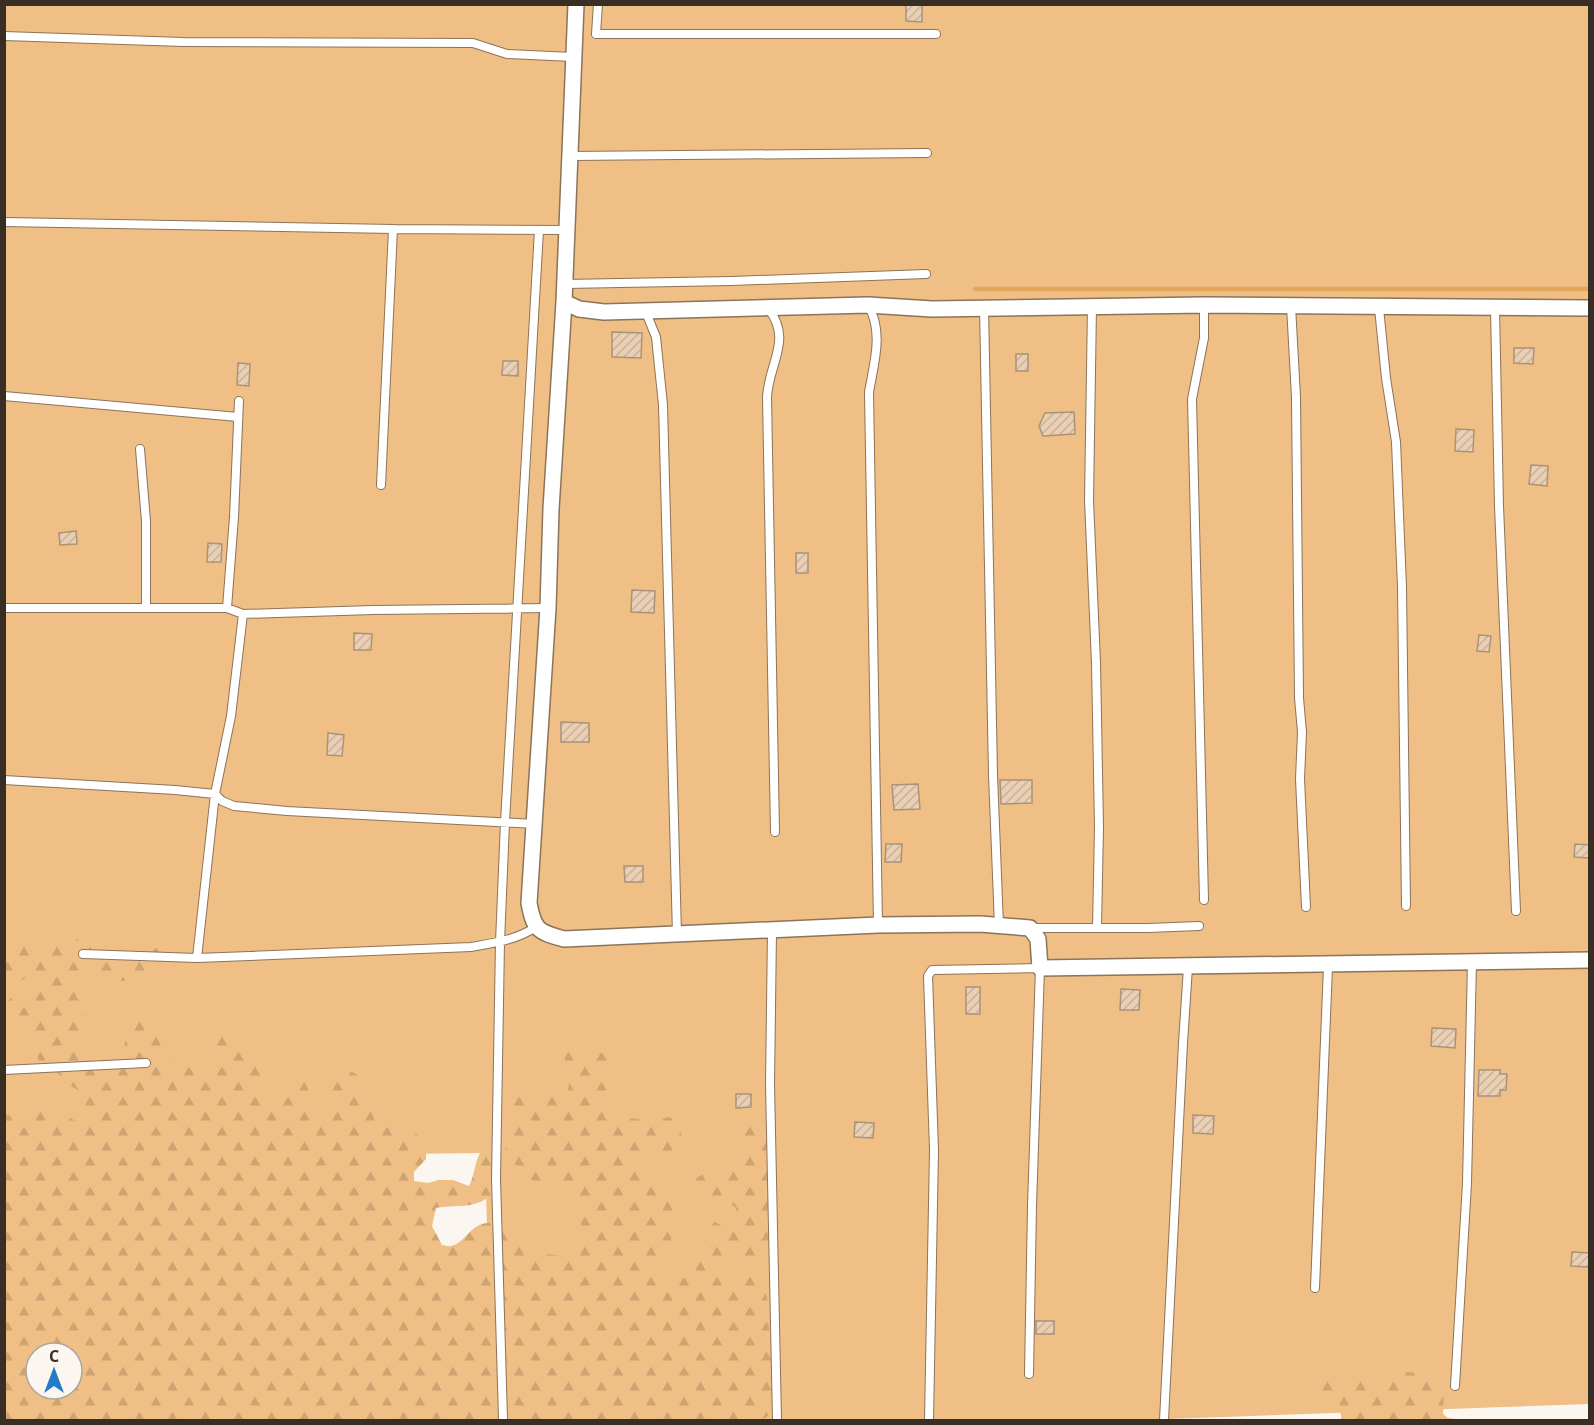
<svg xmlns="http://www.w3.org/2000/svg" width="1594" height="1425" viewBox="0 0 1594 1425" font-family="'Open Sans',sans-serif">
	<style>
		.green { fill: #efbf85 }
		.forest { fill: url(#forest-firs); fill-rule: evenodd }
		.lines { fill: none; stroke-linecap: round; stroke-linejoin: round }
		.stream { stroke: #e4a85d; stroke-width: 4.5 }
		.building { fill: url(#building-hatch); stroke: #ab9378; stroke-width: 1.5 }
		.lane-casing { stroke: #8b745a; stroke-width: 10 }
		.street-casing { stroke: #8b745a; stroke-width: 18 }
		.lane { stroke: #fff; stroke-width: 8 }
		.street { stroke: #fff; stroke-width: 15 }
	</style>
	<defs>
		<pattern id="forest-firs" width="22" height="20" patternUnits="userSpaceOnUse" patternTransform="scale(1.5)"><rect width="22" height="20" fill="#efbf85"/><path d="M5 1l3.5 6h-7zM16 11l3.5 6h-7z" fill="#cea473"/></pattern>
		<pattern id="building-hatch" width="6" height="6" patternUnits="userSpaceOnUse" patternTransform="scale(1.5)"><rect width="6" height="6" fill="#e9cfb3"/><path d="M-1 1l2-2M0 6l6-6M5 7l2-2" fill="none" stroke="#c9b29a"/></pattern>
	</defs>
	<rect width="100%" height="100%" fill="#fbf6f0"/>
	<!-- green -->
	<path class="green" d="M4,5h1585v1399l-451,16h-646l-7,-267 -480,5z"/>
	<!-- forest -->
	<path class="forest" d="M84,936l7,3 7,12 28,11 7,-4 3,-11 9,-3 13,5 6,11 -1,7c-10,3 -17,9 -27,12 -20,6 -39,-3 -58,-6 -7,18 13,38 9,58 -1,6 -6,13 -8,18 13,11 29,15 44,6l5,-32 11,-3 13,5 8,16 2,17 28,10h19l8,-13 -3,-12 2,-10h10l6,5 -1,14 18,1 12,8 2,24 6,14 14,4 8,-10 6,-16c12,6 13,15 11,28l23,20 -1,-52 9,-6c5,2 13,4 17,7 6,5 19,48 22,58 23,-14 33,-6 48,13v14l-12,13v9l14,2 11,-3h14l16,6c6,-11 5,-25 13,-36l9,-1 2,12 -2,34c-17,15 -35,9 -55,13l-4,18 10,19c3,0 6,2 9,1 16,-3 21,-28 44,-22 7,2 13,9 20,12 4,2 9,2 13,5 4,2 6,6 11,9 10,7 30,8 36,-5 15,-35 -1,-31 -16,-57l-22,-3 -22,-21 -9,-14 -2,-11 19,-24 -3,-4 -15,-6 -3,-6 6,-6 59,4 3,-20 -7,-24c17,-4 31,-3 48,3l2,17 -7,10 3,34 47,3 13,-3 9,6c4,13 7,23 4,36l-15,6 -7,-13 -6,-4 -10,7 -1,24 12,5 15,-2 8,6c0,29 -3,55 -22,79l5,12 13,2 17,-5 3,-8v-21l13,-9 -3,-9 5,-10 21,11 4,-2 2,-20 -10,-8 -30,-3 -6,-7 1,-9 14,-8 31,-2c10,-17 4,-37 11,-55l13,2 7,5 1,130 -3,9 -7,6c-14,-1 -23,-7 -36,-11l-6,4 6,8 26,7 14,7 5,14 7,109 -7,11 -6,3h-756v-305l17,2 17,-13 19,5 10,8 10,5 10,-6 -5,-23 -14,-8 -12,-13 1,-7 -20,-4 -5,-30 -22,-10 -5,-8v-9l8,-11 34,-8 15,-16 -33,6 -10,7 -15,4v-45l18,3 29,-3 20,1zM36,1353h36v36h-36z
		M1406,1372l32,3 6,8 -1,31 5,4 16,2h-123c2,-15 -15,-21 -25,-29v-8l16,-3h38z"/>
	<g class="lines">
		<!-- stream -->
		<path class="stream" d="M975,289h615"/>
	</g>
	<!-- building -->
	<path class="building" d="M906,4h16v18l-16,-1z
		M612,332l30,1 -1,25 -29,-1z
		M1514,348h20l-1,16 -19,-1z
		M1016,354h12v17h-12z
		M503,361h15v15l-16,-1z
		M238,363l12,1 -1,22 -12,-1z
		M1074,412l1,22 -32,2 -4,-10 6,-13z
		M1456,429l18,1 -1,22 -18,-1z
		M1531,465l17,1 -1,20 -18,-2z
		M76,531l1,13 -17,1 -1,-12z
		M208,543l14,1 -1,18h-14z
		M796,553h12v20h-12z
		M632,590l23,1 -1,22 -23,-1z
		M354,633l18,1 -1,16h-17z
		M1479,635l12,1 -2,16 -12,-1z
		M561,722l28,1v19h-28z
		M328,733l16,2 -2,21 -15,-1z
		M1000,780h32v23l-31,1z
		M918,784l2,25 -26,1 -2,-25z
		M886,844h16l-1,18h-16z
		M1575,844l15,1 -1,13 -15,-1z
		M624,866h19v16h-18z
		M966,987h14v27h-14z
		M1121,989l19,1 -1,20h-19z
		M1432,1028l24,1 -1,19 -24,-2z
		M1479,1070h21v4h7l-1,16h-6v6h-22z
		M736,1094h15v13l-15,1z
		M1193,1115l21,1 -1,18 -20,-1z
		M855,1122l19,1 -1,15 -19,-1z
		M1572,1252l18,1 -1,14 -18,-1z
		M1036,1321h18v13h-18z"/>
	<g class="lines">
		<defs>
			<path id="lane" d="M598,4l-2,30h340
				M4,36l179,6 290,1 34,11 66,3
				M570,156l357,-3
				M4,222l389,7 174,1
				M565,284l166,-3 195,-7
				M868,305c16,27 6,58 1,87l9,533
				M1204,305v33l-12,61 12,501
				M1092,306l-3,194 7,163 3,164 -2,101
				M1291,306l5,91 3,301 3,34 -2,47 6,128
				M984,307l9,468 6,151
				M768,308c25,32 1,54 -1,89l8,435
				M1379,308l7,70 10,64 6,145 4,319
				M1495,308l4,198 17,405
				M645,310l11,27 7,68 14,530
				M4,396l234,21
				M140,449l6,72v87
				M381,485l12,-256
				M4,608h223l16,6 130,-4 175,-2
				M227,608l7,-91 5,-116
				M4,780l171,10 40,4 7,7 12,5 53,5 248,13
				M1031,928h117l51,-2
				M772,931l-2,153 7,336
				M83,954l114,4 274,-11c23,-4 45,-7 65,-20
				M197,958l18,-164 16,-78 12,-102
				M4,1070l142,-7
				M1315,1288l13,-322
				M1455,1386l12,-203 5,-221
				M503,1419l-7,-240 4,-237 5,-120 34,-592
				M929,1420l5,-270 -6,-174 4,-6 108,-2 -8,238 -3,168
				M1164,1420l19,-377 5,-76"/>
			<path id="street" d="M576,4l-12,298 -13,207 -3,99 -19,295c5,27 9,29 35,36l314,-14 102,-1 50,4 8,11 2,29 550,-8
				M564,302l15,7 25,3 264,-7 64,4 272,-4 386,3"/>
		</defs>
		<!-- lane casing -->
		<use href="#lane" class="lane-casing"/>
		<!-- street casing -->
		<use href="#street" class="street-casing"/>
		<!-- lane -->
		<use href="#lane" class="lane"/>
		<!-- street -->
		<use href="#street" class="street"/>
	</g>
	<!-- border -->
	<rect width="1594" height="1425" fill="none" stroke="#382e23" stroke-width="12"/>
	<!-- north arrow -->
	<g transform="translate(54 1371)"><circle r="28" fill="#fbf6f0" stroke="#ada69e" stroke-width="1.5"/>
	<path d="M0-4.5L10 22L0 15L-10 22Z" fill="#267ac8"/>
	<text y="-9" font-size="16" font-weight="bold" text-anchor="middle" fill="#382e23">С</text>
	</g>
</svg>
